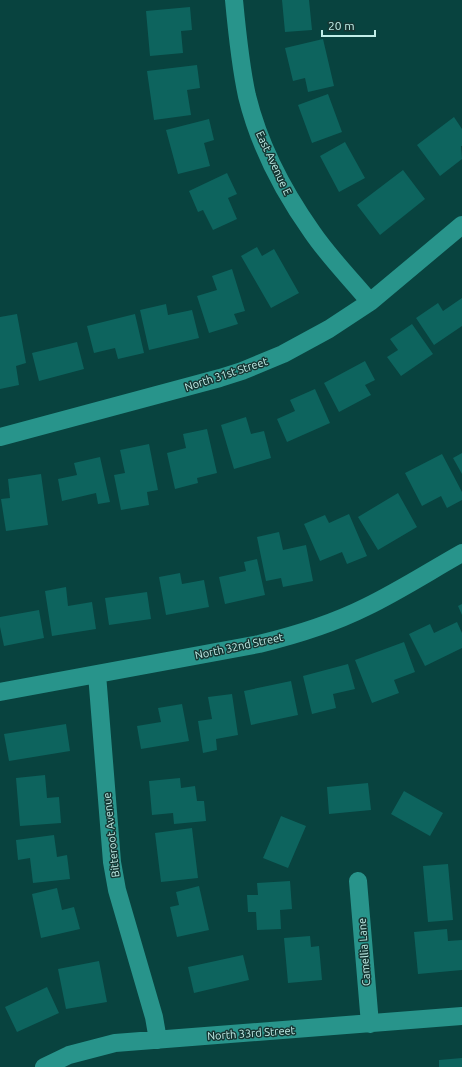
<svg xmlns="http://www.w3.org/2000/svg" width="462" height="1067" viewBox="0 0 462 1067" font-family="Ubuntu,sans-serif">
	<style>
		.building { fill: #0d645e }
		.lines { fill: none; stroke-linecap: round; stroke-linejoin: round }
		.minor { stroke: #28948b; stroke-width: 18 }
		.labels { text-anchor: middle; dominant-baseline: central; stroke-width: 3; stroke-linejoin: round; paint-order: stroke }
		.street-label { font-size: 11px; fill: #c1eee8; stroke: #163633 }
	</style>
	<rect width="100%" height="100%" fill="#08433f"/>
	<!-- building -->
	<path class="building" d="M282,0h27l3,30 -27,2z
		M190,7l2,23 -11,1 2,22 -33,3 -4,-45z
		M323,39l11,47 -26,6 -3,-14 -12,3 -8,-33z
		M197,65l3,23 -13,2 4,25 -37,5 -7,-49z
		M328,94l14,38 -30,11 -14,-38z
		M454,117l8,12v17h-1l1,13 -22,17 -23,-31z
		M209,119l5,21 -10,3 6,23 -32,8 -12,-44z
		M345,142l20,36 -26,14 -19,-36z
		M403,170l22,29 -45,36 -23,-30z
		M227,173l10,21 -9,4 9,21 -24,11 -10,-20 -5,2 -9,-21z
		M257,247l5,9 12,-7 25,44 -28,15 -30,-52z
		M232,269l13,42 -11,3 4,10 -29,9 -12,-37 20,-6 -5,-14z
		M462,298v28l-28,19 -18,-27 22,-15 5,8z
		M166,304l2,11 24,-5 7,28 -50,12 -9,-40z
		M17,314l9,49 -10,3 3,19 -19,4v-72z
		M135,314l9,39 -26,6 -3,-11 -21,5 -7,-27z
		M412,324l21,30 -32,22 -14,-19 11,-7 -8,-11z
		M77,342l7,27 -45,12 -7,-28z
		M365,361l10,19 -10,5 6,10 -32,17 -15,-29z
		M315,389l15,34 -43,19 -10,-23 18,-8 -5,-11z
		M246,417l5,17 13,-3 7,27 -37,11 -13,-44z
		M207,429l10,44 -20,5 1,5 -23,6 -8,-36 19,-5 -3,-14z
		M149,444l9,46 -11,2 2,13 -28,5 -7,-35 11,-2 -5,-23z
		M462,453v21l-9,-16z
		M442,454l20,38v8l-15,8 -6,-12 -19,10 -17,-33z
		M100,457l10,45 -12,2 -2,-11 -34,8 -4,-22 19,-4 -3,-12z
		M41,474l7,51 -42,6 -5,-32 9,-1 -2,-19z
		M398,493l19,34 -39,23 -20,-33z
		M349,514l18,42 -20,8 -5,-12 -22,9 -16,-37 21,-9 4,8z
		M279,532l4,18 23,-5 7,36 -30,6 -2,-9 -15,3 -9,-44z
		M257,559l8,36 -40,9 -6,-27 27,-6 -2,-9z
		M180,573l2,11 22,-4 5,27 -43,8 -7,-38z
		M66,587l2,19 24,-4 4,27 -44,7 -7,-45z
		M147,592l4,27 -42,6 -4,-27z
		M462,604v11l-4,-9z
		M39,610l5,28 -40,8 -4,-19v-10z
		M457,622l5,11v15l-37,18 -16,-32 21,-10 4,9z
		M404,642l11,30 -21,8 5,13 -27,10 -17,-43z
		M348,664l7,25 -22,5 3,14 -24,6 -9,-38z
		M291,681l7,34 -47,10 -7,-34z
		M232,694l6,41 -22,4 1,11 -14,3 -5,-32 14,-2 -4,-22z
		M182,704l7,37 -48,8 -4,-23 24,-4 -3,-14z
		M66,724l4,27 -61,10 -5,-27z
		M45,775l2,23 12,-1 2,26 -41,3 -4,-48z
		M180,778l1,10 14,-2 2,15h7l2,20 -32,3 -1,-11 -21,2 -3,-34z
		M368,783l3,27 -42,4 -2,-27z
		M404,791l39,22 -13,23 -39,-22z
		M281,816l25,10 -18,42 -25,-10z
		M192,828l6,50 -37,4 -6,-49z
		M54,835l3,22 10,-2 3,24 -37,4 -3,-25 -12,2 -2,-20z
		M448,864l5,56 -25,2 -5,-56z
		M290,881l2,28 -12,1 1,19 -24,1 -1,-18h-8l-1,-17h11l-1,-12z
		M199,886l10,44 -32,7 -7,-30 9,-2 -3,-13z
		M57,888l5,22 12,-3 6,22 -39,9 -9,-44z
		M447,929l1,12 14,-1v30l-44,4 -4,-42z
		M310,936l1,11 8,-1 3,34 -34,3 -4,-45z
		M243,955l6,25 -55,13 -6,-26z
		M99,961l8,41 -41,7 -8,-40z
		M47,987l12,26 -42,19 -12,-25z
		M462,1058v9h-23v-7z"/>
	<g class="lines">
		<!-- minor -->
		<path class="minor" d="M234,0c3,32 6,64 13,96 12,49 36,95 65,136 17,25 39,47 58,70
			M0,437l220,-59 22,-7 41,-17 46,-25 41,-27 92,-77
			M97,674l15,188 5,28 37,127 4,23
			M0,692l259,-48c37,-9 73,-20 107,-37 33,-16 64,-36 96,-54
			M358,881l12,143
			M44,1067l25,-12 46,-12 347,-27"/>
	</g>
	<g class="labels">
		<!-- street labels -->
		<g class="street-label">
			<text transform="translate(274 163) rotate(65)">East Avenue E</text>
			<text transform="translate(226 374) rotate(-18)">North 31st Street</text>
			<text transform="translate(239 646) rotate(-12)">North 32nd Street</text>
			<text transform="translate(111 835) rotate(-96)">Bitteroot Avenue</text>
			<text transform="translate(364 952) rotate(-94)">Camellia Lane</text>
			<text transform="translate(251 1033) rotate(-4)">North 33rd Street</text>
		</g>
	</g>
	<!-- scale -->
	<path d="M322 30v6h53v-6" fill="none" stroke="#c1eee8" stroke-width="2"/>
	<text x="328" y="30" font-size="12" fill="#c1eee8" stroke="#163633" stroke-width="3" paint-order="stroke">20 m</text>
</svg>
